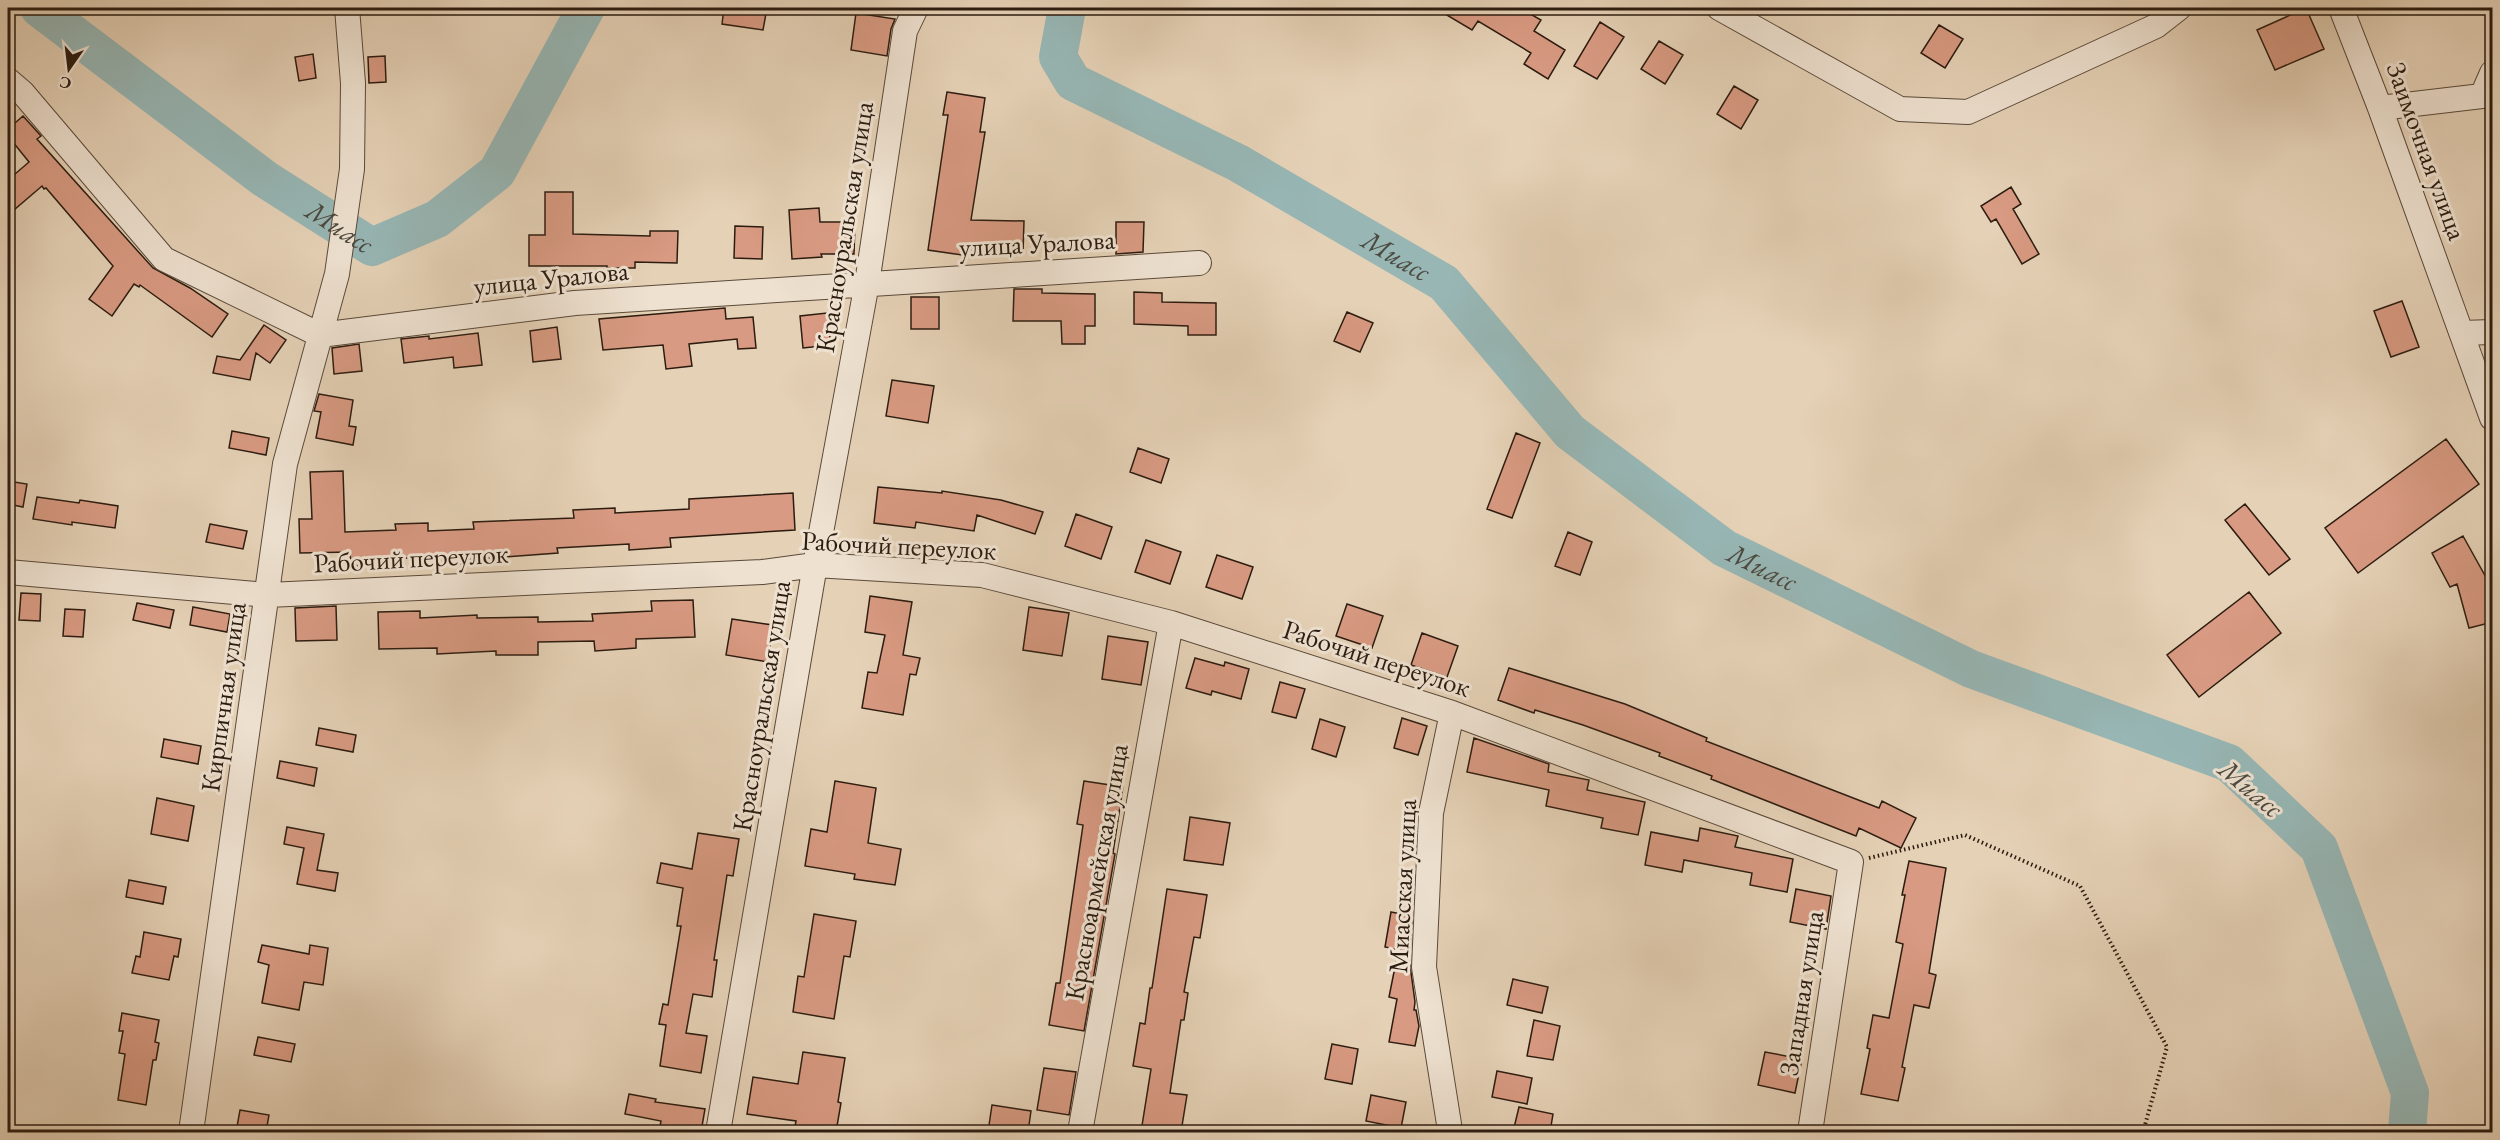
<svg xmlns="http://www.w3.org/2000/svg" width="2500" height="1140" viewBox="0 0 2500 1140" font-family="'EB Garamond',serif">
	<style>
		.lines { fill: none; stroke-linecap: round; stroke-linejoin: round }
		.river { stroke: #97b6b4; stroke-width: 38 }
		.building { fill: #d89a82; stroke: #2c1c10; stroke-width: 1.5 }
		.minor-casing { stroke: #5a493a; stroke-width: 26 }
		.path { stroke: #2c1c10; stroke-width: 4; stroke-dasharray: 1.5 3; stroke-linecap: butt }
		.minor { stroke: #eee1d0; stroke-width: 24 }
		.labels { text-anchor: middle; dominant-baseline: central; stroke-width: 6; stroke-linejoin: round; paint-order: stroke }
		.street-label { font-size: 27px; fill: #2c1c10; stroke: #eee1d0 }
		.water-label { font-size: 28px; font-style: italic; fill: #4c4a41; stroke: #eee1d0 }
	</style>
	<rect width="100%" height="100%" fill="#e5d1b6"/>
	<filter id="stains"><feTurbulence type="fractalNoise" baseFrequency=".00333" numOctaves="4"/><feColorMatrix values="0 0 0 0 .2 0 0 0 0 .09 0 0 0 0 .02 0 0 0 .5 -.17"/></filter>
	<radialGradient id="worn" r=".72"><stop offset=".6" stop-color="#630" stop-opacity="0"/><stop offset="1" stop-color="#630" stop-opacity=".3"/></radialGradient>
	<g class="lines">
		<!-- river -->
		<g class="river">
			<path id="s1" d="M39,8l226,171 107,68 65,-28 60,-47 89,-164"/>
			<path id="s2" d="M1067,8l-9,49 15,25 165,81 206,120 126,149 154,116 247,121 258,94 90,85 91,245 -3,39"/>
		</g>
	</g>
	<!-- building -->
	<path class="building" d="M724,8h43l-4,22 -41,-6z
		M1435,8h85l21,12 -7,11 31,19 -17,29 -24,-15 7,-11 -53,-32 -6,9z
		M2306,8l18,41 -49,21 -18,-40z
		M856,13l39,6 -4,10 -4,27 -36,-6z
		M1600,22l24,15 -27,42 -23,-13z
		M1939,25l24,14 -18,29 -24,-15z
		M1659,41l24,14 -18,29 -24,-15z
		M313,54l3,24 -17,3 -4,-24z
		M385,56l1,26 -17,1 -1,-26z
		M1734,86l24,14 -17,29 -24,-15z
		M947,92l38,6 -5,34h5l-14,88 53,1 -1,32 -53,-1 -1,4 -41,-6 20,-135h-5z
		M23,116l18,20 -4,3 116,129 37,20 38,26 -16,23 -72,-52 -1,2 -5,-3 -22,32 -23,-17 24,-33 -67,-78 -2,1 -2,-3 -34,29v-35l21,-18 -21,-26v-7z
		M2011,187l10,17 -8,5 26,45 -17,10 -26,-45 -5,3 -10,-16z
		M545,192h28v42l77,2v-5h28l-1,32 -42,-1v6h-28v-2h-78v-31h16z
		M819,208l1,14h35l-1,32h-33l1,3 -30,2 -3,-49z
		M1116,222h28l-1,30 -27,2z
		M735,226l28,1 -1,32 -28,-1z
		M1014,289h28v4l53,1v32h-10v18h-23l-1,-23h-48z
		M1134,292l28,1v9l54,1v32h-28v-9l-54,-2z
		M911,297h28v32h-28z
		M2402,301l17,46 -28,10 -17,-46z
		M725,308l1,11 27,-2 3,31 -18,1 -1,-10 -48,5 3,22 -26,3 -3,-24 -60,5 -4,-31z
		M1347,312l26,11 -13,29 -26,-11z
		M827,313l4,32 -28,3 -3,-32z
		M264,325l22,15 -16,23 -14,-10 -6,27 -37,-7 4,-17 23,4z
		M557,327l4,32 -28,3 -3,-31z
		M478,333l4,32 -28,3 -1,-11 -49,6 -3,-24 28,-3v3z
		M359,344l3,27 -28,3 -2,-26z
		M892,380l42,6 -6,37 -42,-7z
		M319,394l34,6 -4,26 7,1 -3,18 -37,-7 5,-26 -7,-1z
		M232,431l37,7 -3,17 -37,-7z
		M1516,433l24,10 -28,75 -25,-9z
		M2446,439l33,45 -121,89 -33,-45z
		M1138,448l31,11 -8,24 -31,-11z
		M343,471l2,61 51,-2 -1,-6 33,-1v8l46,-2 -1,-7 101,-4 -1,-8 42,-2v5l74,-4v-10l104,-6 2,37 -125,8 1,9 -42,3v-6l-72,4 1,5 -93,7 1,4 -33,1v-8l-50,2v6l-32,1 -1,-14 -50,1 -1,-34h13l-2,-47z
		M8,481l19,3 -4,23 -15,-3z
		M878,487l64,6v-2l59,9 42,12 -8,22 -58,-19 -3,16 -58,-9 -1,6 -41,-5z
		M37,497l42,6 1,-3 38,6 -3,22 -43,-6v3l-39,-6z
		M2245,504l45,55 -21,16 -44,-55z
		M1076,514l36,13 -11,32 -36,-13z
		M210,524l37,7 -4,18 -37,-7z
		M1568,532l24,10 -12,33 -25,-9z
		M2463,536l30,54v32l-24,6 -12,-44 -7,3 -18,-34z
		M1146,540l35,12 -11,32 -35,-12z
		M1217,555l36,12 -11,32 -36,-12z
		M2249,592l32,41 -82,64 -32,-42z
		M21,593l20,1 -1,27 -21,-1z
		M870,596l42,6 -9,53 17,3 -4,17 -6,-1 -7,41 -41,-7 6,-36 9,1 8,-38 -20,-3z
		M693,600l2,37 -59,2v9l-41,3 -1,-10 -56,1v13h-42v-4l-59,3v-6l-58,1 -1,-37 42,-1v7l57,-3v3l61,-1v5l55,-1 -1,-7 60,-3 -1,-10z
		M137,603l37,7 -4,18 -37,-8z
		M1347,604l36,12 -11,32 -36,-12z
		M336,606l1,34 -41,1 -1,-33z
		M193,607l37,7 -3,18 -37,-7z
		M1029,607l40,6 -7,43 -39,-6z
		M65,609l20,1 -2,27 -20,-1z
		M732,619l41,6 -5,37 -42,-7z
		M1422,633l36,13 -11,31 -36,-12z
		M1108,636l40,6 -7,43 -39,-6z
		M1195,658l29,8 1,-4 24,7 -8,30 -29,-8 -1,4 -25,-7z
		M1509,668l116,36 82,34 -1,3 173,67 3,-7 34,17 -15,30 -42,-20 -3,8 -145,-57 1,-3 -53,-20 1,-3 -77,-28 -48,-15 -1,3 -36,-13z
		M1280,682l25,7 -9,29 -24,-6z
		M1402,718l25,8 -9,29 -24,-7z
		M1320,719l25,8 -9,30 -24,-8z
		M319,728l37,7 -3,17 -37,-7z
		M1474,738l75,26 -1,8 41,8 -2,10 58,12 -7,33 -37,-7 2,-10 -57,-12 3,-16 -82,-18z
		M164,739l37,7 -3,18 -37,-7z
		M280,761l37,7 -3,18 -37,-8z
		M835,781l41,7 -8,55 33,6 -6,36 -41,-6 1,-5 -50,-8 6,-37 16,3z
		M1084,781l39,6 -10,66 2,1 -31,177 -35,-6 7,-42h4l23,-158 -6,-1z
		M157,798l37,8 -6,35 -37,-7z
		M1190,817l40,6 -7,42 -39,-5z
		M287,827l37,7 -7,36 21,3 -3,18 -38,-7 7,-36 -20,-4z
		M1700,828l38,8 -3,11 58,12 -6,33 -37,-7 2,-12 -68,-13 -2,12 -37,-7 6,-33 47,9z
		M698,833l41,6 -6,37 -6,-1 -13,85h3l-5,37 -19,-3 -7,39 21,3 -6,37 -41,-7 6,-41 -7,-1 4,-20 5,1 13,-79h-4l6,-38 -26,-5 4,-20 31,6z
		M1909,861l37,7 -17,105 7,2 -7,33 -15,-3 -12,62 3,1 -7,33 -37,-7 9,-45 -3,-1 6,-33 16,3 14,-74 -7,-2 9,-47h-3z
		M129,880l37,7 -3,17 -37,-7z
		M1167,889l40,6 -7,43 -6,-1 -10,55 4,1 -4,27h-3l-11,73 17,2 -6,37h-40l10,-63 -18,-3 7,-43 5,1 5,-36h2z
		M1796,889l35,7 -5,33 -36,-7z
		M1391,912l21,4 -2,36 -25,-5z
		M814,914l42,7 -6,36 -6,-1 -10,63 -41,-7 5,-36 6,1z
		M144,932l37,7 -3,18 -4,-1 -5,24 -37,-7 4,-17 4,1z
		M262,945l47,9 1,-9 18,3 -5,37 -19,-3 -5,28 -37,-7 7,-38 -11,-3z
		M1396,962l14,3 5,37 -1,8h2l3,16 -4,20 -26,-4 8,-43 -8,-2z
		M1513,979l35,8 -6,26 -35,-8z
		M122,1013l37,7 -4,22 4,1 -3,17h-3l-7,45 -28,-5 7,-46 -6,-1 4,-22h-4z
		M1534,1020l26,6 -7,34 -26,-4z
		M258,1037l37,7 -4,18 -37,-7z
		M1332,1044l26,5 -6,35 -27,-5z
		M803,1052l42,6 -7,44 3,1 -5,29h-42l2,-11 -49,-7 6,-37 45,7z
		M1765,1052l37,7 -7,34 -37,-8z
		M1044,1068l32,4 -7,43 -32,-5z
		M1497,1071l35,7 -5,26 -35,-7z
		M629,1094l27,5 -1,3 50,7 -4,23h-42l2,-11 -36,-7z
		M1371,1095l35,7 -5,26 -35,-7z
		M992,1105l39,6 -3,21h-40z
		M1519,1107l34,7 -3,18h-37z
		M240,1110l29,5 -3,17h-30z"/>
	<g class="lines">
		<defs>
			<path id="minor" d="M1719,8l181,101 68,3 188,-86 23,-18
				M2341,8l39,100 112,310
				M8,80l14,12 142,167 156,76 255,-32 624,-40
				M2380,108l102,-12 10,-23
				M2462,333l30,-1
				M8,572l260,23 494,-23 53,-7 167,10 189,48 281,90 399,149 -41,270
				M191,1132l94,-668 52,-190 15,-105 1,-86 -6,-75
				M718,1132l97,-567 52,-282 38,-252 11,-23
				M1080,1132l91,-509
				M1448,1132l1,-8 -25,-157 7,-154 21,-100"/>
		</defs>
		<!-- minor casing -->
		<use href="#minor" class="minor-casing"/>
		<!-- path -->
		<path class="path" d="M1869,858l96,-23 115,51 87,161 -24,85"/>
		<!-- minor -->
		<use href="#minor" class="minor"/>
	</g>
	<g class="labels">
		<!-- street labels -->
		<g class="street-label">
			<text transform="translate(2427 151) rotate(70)">Заимочная улица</text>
			<text transform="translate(844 227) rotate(-81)">Красноуральская улица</text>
			<text transform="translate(1037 243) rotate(-3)">улица Уралова</text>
			<text transform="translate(551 278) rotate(-6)">улица Уралова</text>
			<text transform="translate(899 545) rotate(3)">Рабочий переулок</text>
			<text transform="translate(411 558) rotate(-3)">Рабочий переулок</text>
			<text transform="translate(1377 658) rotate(18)">Рабочий переулок</text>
			<text transform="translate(223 697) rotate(-82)">Кирпичная улица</text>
			<text transform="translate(761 706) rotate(-81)">Красноуральская улица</text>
			<text transform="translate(1096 872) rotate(-80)">Красноармейская улица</text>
			<text transform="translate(1402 886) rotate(-87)">Миасская улица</text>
			<text transform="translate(1801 993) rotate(-81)">Западная улица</text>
		</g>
		<!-- water labels -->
		<g class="water-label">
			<text stroke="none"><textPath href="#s1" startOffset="372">Миасс</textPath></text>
			<text stroke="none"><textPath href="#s2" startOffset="446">Миасс</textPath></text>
			<text stroke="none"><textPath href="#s2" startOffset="932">Миасс</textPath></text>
			<text transform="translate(2251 788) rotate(40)">Миасс</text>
		</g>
	</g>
	<!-- margin -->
	<rect width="2500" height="1140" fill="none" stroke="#e5d1b6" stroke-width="30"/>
	<rect x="9" y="9" width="2482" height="1122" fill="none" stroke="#2c1c10" stroke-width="3"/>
	<rect x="15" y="15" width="2470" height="1110" fill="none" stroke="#2c1c10" stroke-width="1.5"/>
	<!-- north arrow -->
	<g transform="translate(69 69) rotate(194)" stroke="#eee1d0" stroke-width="4.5" paint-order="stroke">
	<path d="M0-4.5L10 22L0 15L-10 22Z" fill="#2c1c10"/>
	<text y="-9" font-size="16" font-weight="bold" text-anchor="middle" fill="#2c1c10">С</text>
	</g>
	<rect width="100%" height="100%" filter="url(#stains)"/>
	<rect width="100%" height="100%" fill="url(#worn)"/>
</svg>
